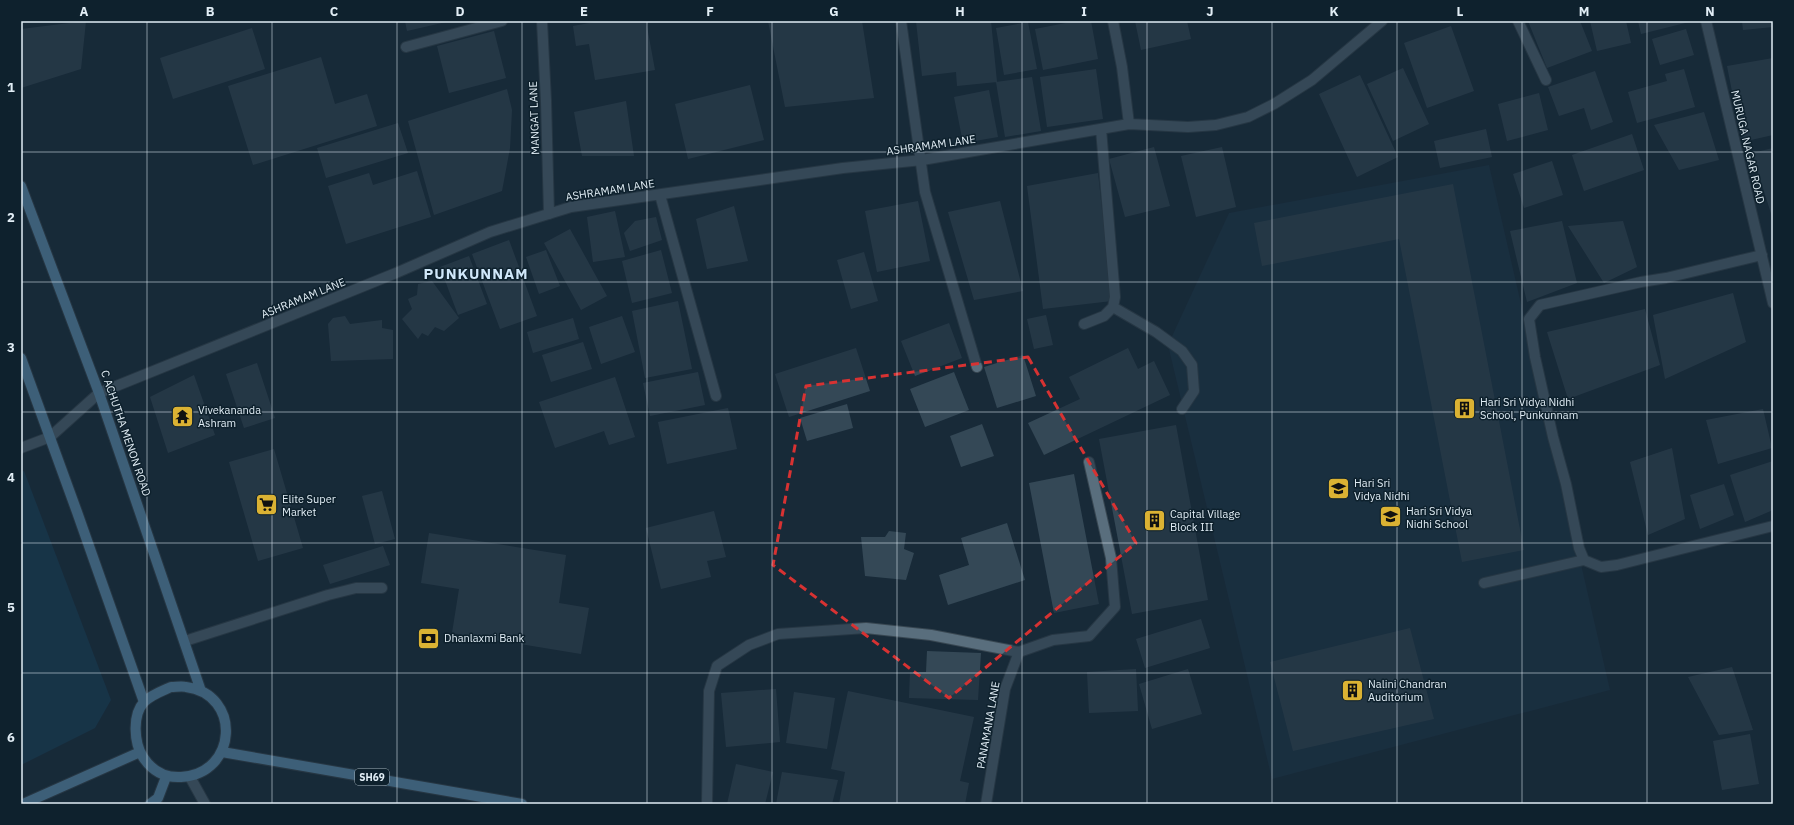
<svg xmlns="http://www.w3.org/2000/svg" width="1794" height="825" viewBox="0 0 1794 825" font-family="'IBM Plex Sans',sans-serif">
	<style>
		.built { fill: #1c3547 }
		.green { fill: #17405a }
		.building { fill: #344856 }
		.lines { fill: none; stroke-linecap: round; stroke-linejoin: round }
		.service-casing { stroke: #384752; stroke-width: 12 }
		.minor-casing { stroke: #384752; stroke-width: 12 }
		.primary-casing { stroke: #384752; stroke-width: 12 }
		.service { stroke: #596e7d; stroke-width: 10 }
		.minor { stroke: #596e7d; stroke-width: 10 }
		.primary { stroke: #6ba0c6; stroke-width: 10 }
		.marked { fill: none; stroke: #d73232; stroke-width: 3; stroke-dasharray: 8 5; stroke-linejoin: round }
		.grid { fill: none; stroke: #e1edf5; stroke-width: 1; stroke-opacity: 0.55 }
		.labels { text-anchor: middle; dominant-baseline: central; stroke-width: 3; stroke-linejoin: round; paint-order: stroke }
		.shield { fill: #0e212d; stroke: #a2b0b9; stroke-width: 1 }
		.shield-label { font-size: 10px; font-weight: bold; fill: #e1edf5 }
		.street-label { font-size: 11px; fill: #e1edf5; stroke: #0e212d }
		.poi-label { font-size: 11px; fill: #e1edf5; stroke: #0e212d; text-anchor: start }
		.district-label { font-size: 15px; font-weight: bold; letter-spacing: 1px; fill: #d0e7f9; stroke: #0e212d }
		.neatline { fill: none; stroke: #e1edf5; stroke-width: 1.5 }
		.grid-label { font-size: 13px; text-anchor: middle; font-weight: bold; fill: #e1edf5 }
	</style>
	<rect width="100%" height="100%" fill="#182a38"/>
	<!-- built -->
	<path class="built" d="M1489,165l121,525 -338,89 -104,-434 61,-132z"/>
	<!-- green -->
	<path class="green" d="M24,471l87,229 -16,28 -74,37v-293z"/>
	<!-- building -->
	<path class="building" d="M86,21l-5,48 -60,19v-59z
		M405,21h40l1,1 -39,9z
		M600,21h46l9,49 -60,10 -6,-36 -13,2 -3,-20z
		M768,21h94l12,77 -89,9z
		M916,21h75l6,61 -40,4 -1,-14 -34,4z
		M1076,21h15l7,38 -55,11 -8,-41z
		M1135,21h52l4,18 -50,11z
		M1528,21h52l12,30 -45,17z
		M1590,21h36l5,22 -34,8z
		M1638,21h51v1l-48,12z
		M1742,21h31v6l-30,3z
		M1028,22l9,47 -33,6 -8,-47z
		M1451,26l23,65 -47,17 -23,-65z
		M252,28l13,41 -92,30 -13,-41z
		M1686,29l8,26 -34,10 -8,-26z
		M494,31l12,47 -57,15 -12,-47z
		M321,57l14,47 32,-10 10,32 -124,39 -25,-79z
		M1773,58v77l-31,7 -15,-76z
		M1403,68l26,56 -36,17 -26,-57z
		M1096,69l7,50 -56,8 -7,-50z
		M1684,69l11,38 -58,16 -9,-31 39,-11 -2,-7z
		M1595,71l18,51 -22,8 -7,-22 -25,8 -11,-29z
		M1360,75l38,82 -41,20 -38,-83z
		M1032,77l9,54 -36,6 -9,-55z
		M750,85l14,55 -76,19 -13,-55z
		M507,89l5,21 -2,38 -8,43 -68,24 -26,-94z
		M989,90l9,47 -35,6 -9,-46z
		M1539,93l9,37 -41,11 -9,-37z
		M626,101l8,55h-52l-8,-44z
		M1704,112l15,48 -40,10 -25,-45z
		M398,123l10,30 -82,25 -9,-30z
		M1486,129l6,28 -52,11 -6,-27z
		M1632,134l12,36 -60,21 -12,-36z
		M1154,147l16,59 -45,11 -16,-58z
		M1222,147l14,60 -40,10 -15,-61z
		M1773,148v72l-21,-67z
		M1552,161l11,34 -39,13 -11,-34z
		M417,171l14,46 -85,27 -18,-58 41,-13 4,12z
		M1098,173l14,128 -69,8 -16,-123z
		M1453,184l71,366 -62,12 -63,-323 -137,27 -8,-43z
		M918,201l12,60 -53,11 -12,-61z
		M1000,201l23,90 -49,9 -26,-88z
		M734,206l14,55 -41,8 -11,-50z
		M615,211l10,46 -32,5 -6,-45z
		M656,217l6,23 -32,11 -6,-18 11,-12z
		M1562,221l15,62 -50,19 -17,-71z
		M1623,221l14,46 -33,16 -36,-57z
		M570,229l37,67 -26,14 -37,-67z
		M509,240l28,76 -37,13 -28,-75z
		M546,250l14,36 -21,8 -13,-37z
		M661,250l11,43 -40,10 -10,-42z
		M864,252l14,49 -27,8 -14,-49z
		M469,256l18,48 -29,11 -18,-48z
		M432,281l27,37 -15,13 -9,-4 -7,9 -6,-3 -4,6 -16,-20 10,-10 -4,-10 9,-4 1,-11z
		M1733,293l13,49 -81,37 -12,-64z
		M678,301l14,68 -47,9 -13,-67z
		M1645,309l15,56 -92,34 -21,-67z
		M1046,315l7,30 -19,4 -7,-30z
		M345,316l5,8 32,-4v8l11,2v29l-62,2 -3,-37 5,-6z
		M622,316l13,36 -34,12 -12,-37z
		M573,318l6,21 -46,14 -6,-21z
		M949,323l13,35 -47,18 -14,-35z
		M583,342l9,27 -41,13 -9,-27z
		M856,348l14,43 -81,26 -14,-43z
		M1128,348l10,21 16,-8 16,34 -126,60 -16,-32 52,-24 -11,-22z
		M1023,355l13,41 -39,12 -13,-41z
		M257,363l18,55 -31,10 -18,-54z
		M698,372l7,33 -55,11 -7,-33z
		M954,372l15,38 -44,17 -15,-38z
		M194,375l21,60 -47,18 -18,-56z
		M615,377l20,60 -26,8 -5,-14 -49,17 -16,-46z
		M847,404l6,24 -46,13 -7,-23z
		M728,408l9,41 -70,15 -9,-42z
		M1763,409l9,39 -54,16 -12,-44z
		M982,424l12,32 -33,11 -11,-31z
		M1176,425l32,175 -76,14 -33,-175z
		M1672,448l13,71 -37,16 -18,-73z
		M274,449l29,99 -45,13 -29,-99z
		M1773,461v49l-28,12 -15,-47z
		M1074,474l25,130 -45,9 -25,-130z
		M1724,484l10,31 -34,14 -10,-34z
		M382,491l13,48 -20,5 -13,-48z
		M714,511l12,46 -19,4 4,16 -50,12 -15,-61z
		M1007,523l18,57 -77,25 -9,-30 30,-10 -8,-27z
		M889,531l17,2 -2,16 10,4 -8,27 -41,-4 -4,-39h24z
		M429,533l137,22 -7,48 30,5 -8,46 -129,-21 7,-44 -38,-6z
		M383,546l7,19 -60,19 -7,-19z
		M1201,619l9,29 -65,20 -9,-29z
		M1410,628l24,91 -141,32 -23,-89z
		M927,651l54,2 -3,47 -69,-2 1,-26h16z
		M1732,667l21,63 -34,5 -31,-58z
		M1136,669l2,42 -49,2 -2,-41z
		M1188,669l14,45 -50,15 -13,-45z
		M776,689l4,53 -54,5 -5,-54z
		M848,691l126,26 -14,64 9,2 -4,21h-126l6,-32 -14,-3z
		M794,692l41,6 -8,51 -41,-6z
		M1750,734l9,50 -37,6 -9,-49z
		M736,764l37,8 -8,32h-38z
		M782,772l56,8 -6,24h-56z"/>
	<g class="lines">
		<defs>
			<path id="service" d="M185,641l143,-46 28,-7h26"/>
			<path id="minor" d="M542,21l4,80 3,113
				M901,21l24,171 52,175
				M1113,21l9,46 7,57
				M1518,21l28,59
				M1706,21l67,282
				M406,47l96,-26
				M660,195l56,201
				M1762,255l-96,23 -25,4 -101,23 -11,14 6,38 18,80 13,47 13,64 5,12 17,7 16,-2 156,-39
				M1113,307l43,25 26,19 10,14 2,26 -12,18
				M1084,324l20,-8 9,-9 2,-10 -14,-168
				M21,448l29,-11 49,-44 297,-120 94,-41 81,-25 272,-39 79,-8 207,-36 59,3 28,-2 32,-8 26,-13 38,-24 70,-59
				M1484,583l100,-23
				M190,777l15,27
				M707,804l2,-113 8,-25 32,-21 29,-11 88,-6 65,7 88,17
				M986,804l19,-115 14,-37 34,-12 36,-4 26,-29 -4,-49 -22,-96"/>
			<path id="primary" d="M21,186l78,207 102,298
				M21,358l56,154 67,190
				M171,687c5,0 11,-1 15,0 56,7 52,87 -5,90 -17,1 -29,-6 -38,-20 -9,-14 -11,-42 1,-55 7,-7 18,-11 27,-15z
				M222,752l300,52
				M23,804l117,-52
				M150,804l8,-6 8,-21"/>
		</defs>
		<!-- service casing -->
		<use href="#service" class="service-casing"/>
		<!-- minor casing -->
		<use href="#minor" class="minor-casing"/>
		<!-- primary casing -->
		<use href="#primary" class="primary-casing"/>
		<!-- service -->
		<use href="#service" class="service"/>
		<!-- minor -->
		<use href="#minor" class="minor"/>
		<!-- primary -->
		<use href="#primary" class="primary"/>
	</g>
	<!-- marked area -->
	<path d="M0 0H1794V825H0ZM1028,357l108,186 -187,155 -176,-133 33,-179z" fill="#182a38" fill-opacity=".55" fill-rule="evenodd"/>
	<path class="marked" d="M1028,357l108,186 -187,155 -176,-133 33,-179z"/>
	<!-- grid -->
	<path class="grid" d="M147,21v783M272,21v783M397,21v783M522,21v783M647,21v783M772,21v783M897,21v783M1022,21v783M1147,21v783M1272,21v783M1397,21v783M1522,21v783M1647,21v783M21,152h1752M21,282h1752M21,412h1752M21,543h1752M21,673h1752"/>
	<!-- icons -->
	<defs>
		<symbol id="building-square" viewBox="-11 -11 22 22"><rect x="-9" y="-9" width="18" height="18" rx="4" fill="#dbb233" stroke="#0e212d"/><path d="M-4-6H4V6H1V3H-1V6H-4ZM-2.5-4.3h1.7v1.8h-1.7ZM.8-4.3h1.7v1.8H.8ZM-2.5-1h1.7V.8h-1.7ZM.8-1h1.7V.8H.8Z" fill="#111"/></symbol>
		<symbol id="temple-square" viewBox="-11 -11 22 22"><rect x="-9" y="-9" width="18" height="18" rx="4" fill="#dbb233" stroke="#0e212d"/><path d="M0-6L5-2H3V0L6.5 2.5H4V6H1.5V3h-3V6H-4V2.5H-6.5L-3 0V-2H-5Z" fill="#111"/></symbol>
		<symbol id="school-square" viewBox="-11 -11 22 22"><rect x="-9" y="-9" width="18" height="18" rx="4" fill="#dbb233" stroke="#0e212d"/><path d="M0-5L7-2L0 1L-7-2ZM-4 1L0 2.5L4 1V4Q0 6-4 4Z" fill="#111"/></symbol>
		<symbol id="supermarket-square" viewBox="-11 -11 22 22"><rect x="-9" y="-9" width="18" height="18" rx="4" fill="#dbb233" stroke="#0e212d"/><path d="M-6-5.5h2.5l.6 2H6L4.5 2H-2.5L-4.4-4H-6ZM-1.5 3.2a1.3 1.3 0 1 0 .1 0ZM3 3.2a1.3 1.3 0 1 0 .1 0Z" fill="#111"/></symbol>
		<symbol id="bank-square" viewBox="-11 -11 22 22"><rect x="-9" y="-9" width="18" height="18" rx="4" fill="#dbb233" stroke="#0e212d"/><path d="M-6-4H6V4H-6ZM0-2.3a2.3 2.3 0 1 0 0 4.6a2.3 2.3 0 1 0 0-4.6Z" fill="#111"/></symbol>
	</defs>
	<g fill-rule="evenodd">
		<use href="#building-square" x="1452" y="396" width="25" height="25"/>
		<use href="#temple-square" x="170" y="404" width="25" height="25"/>
		<use href="#school-square" x="1326" y="476" width="25" height="25"/>
		<use href="#supermarket-square" x="254" y="492" width="25" height="25"/>
		<use href="#school-square" x="1378" y="504" width="25" height="25"/>
		<use href="#building-square" x="1142" y="508" width="25" height="25"/>
		<use href="#bank-square" x="416" y="626" width="25" height="25"/>
		<use href="#building-square" x="1340" y="678" width="25" height="25"/>
	</g>
	<g class="labels">
		<!-- shield labels -->
		<rect class="shield" x="355" y="769" width="34" height="16" rx="3"/>
		<g class="shield-label">
			<text x="372" y="777">SH69</text>
		</g>
		<!-- street labels -->
		<g class="street-label">
			<text transform="translate(534 118) rotate(-92)">MANGAT LANE</text>
			<text transform="translate(931 145) rotate(-8)">ASHRAMAM LANE</text>
			<text transform="translate(1748 147) rotate(77)">MURUGA NAGAR ROAD</text>
			<text transform="translate(610 190) rotate(-9)">ASHRAMAM LANE</text>
			<text transform="translate(303 298) rotate(-22)">ASHRAMAM LANE</text>
			<text transform="translate(126 433) rotate(71)">C ACHUTHA MENON ROAD</text>
			<text transform="translate(988 725) rotate(-80)">PANAMANA LANE</text>
		</g>
		<!-- poi labels -->
		<g class="poi-label">
			<text x="1480" y="402">Hari Sri Vidya Nidhi<tspan x="1480" dy="13">School, Punkunnam</tspan></text>
			<text x="198" y="410">Vivekananda<tspan x="198" dy="13">Ashram</tspan></text>
			<text x="1354" y="483">Hari Sri<tspan x="1354" dy="13">Vidya Nidhi</tspan></text>
			<text x="282" y="499">Elite Super<tspan x="282" dy="13">Market</tspan></text>
			<text x="1406" y="511">Hari Sri Vidya<tspan x="1406" dy="13">Nidhi School</tspan></text>
			<text x="1170" y="514">Capital Village<tspan x="1170" dy="13">Block III</tspan></text>
			<text x="444" y="638">Dhanlaxmi Bank</text>
			<text x="1368" y="684">Nalini Chandran<tspan x="1368" dy="13">Auditorium</tspan></text>
		</g>
		<!-- district labels -->
		<g class="district-label">
			<text x="476" y="273">PUNKUNNAM</text>
		</g>
	</g>
	<!-- border -->
	<rect width="1794" height="825" fill="none" stroke="#0e212d" stroke-width="44"/>
	<rect x="22" y="22" width="1750" height="781" class="neatline"/>
	<g class="grid-label">
		<text x="84" y="16">A</text>
		<text x="210" y="16">B</text>
		<text x="334" y="16">C</text>
		<text x="460" y="16">D</text>
		<text x="584" y="16">E</text>
		<text x="710" y="16">F</text>
		<text x="834" y="16">G</text>
		<text x="960" y="16">H</text>
		<text x="1084" y="16">I</text>
		<text x="1210" y="16">J</text>
		<text x="1334" y="16">K</text>
		<text x="1460" y="16">L</text>
		<text x="1584" y="16">M</text>
		<text x="1710" y="16">N</text>
		<text x="11" y="92">1</text>
		<text x="11" y="222">2</text>
		<text x="11" y="352">3</text>
		<text x="11" y="482">4</text>
		<text x="11" y="612">5</text>
		<text x="11" y="742">6</text>
	</g>
</svg>
